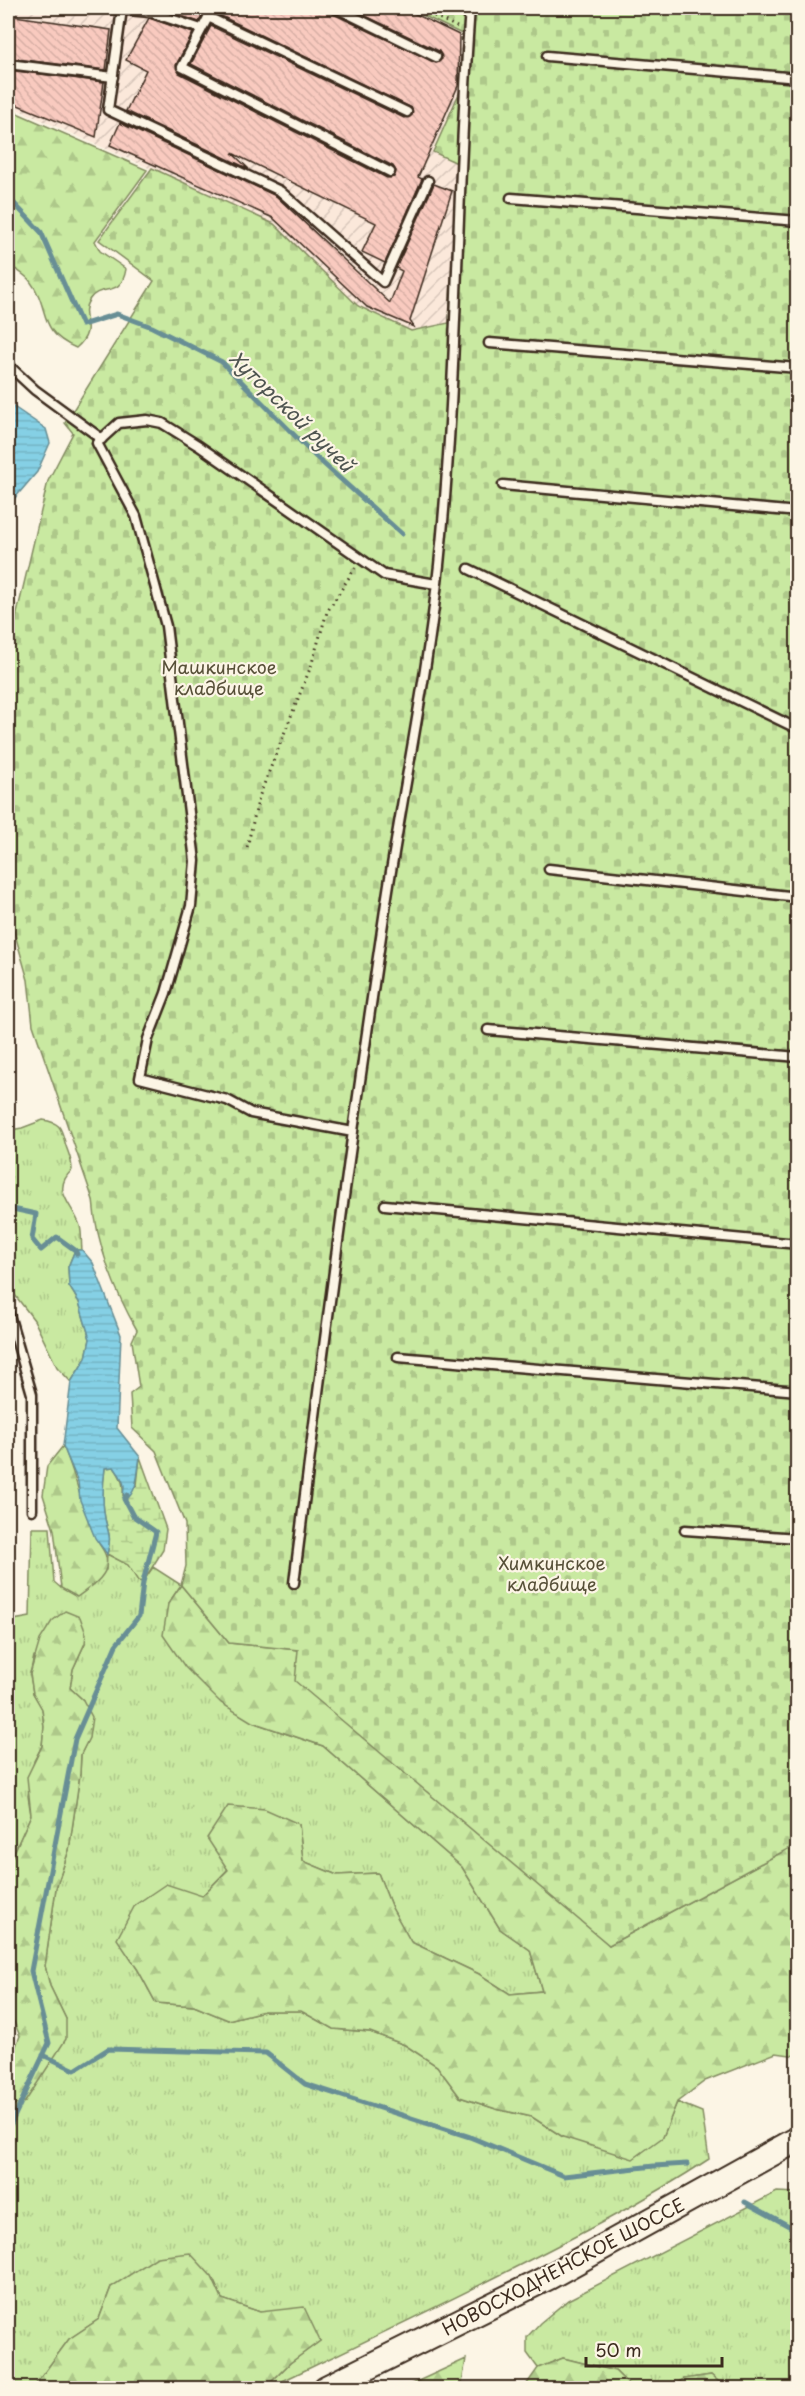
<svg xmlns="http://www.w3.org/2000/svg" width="805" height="2396" viewBox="0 0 805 2396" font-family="'Playpen Sans',sans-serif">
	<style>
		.industrial { fill: url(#industrial-furrows) }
		.grass { fill: url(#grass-tufts); stroke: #828a60; stroke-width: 1.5 }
		.forest { fill: url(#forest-firs); stroke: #828a60; stroke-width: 1.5 }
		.wetland { fill: url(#wetland-marsh); stroke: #828a60; stroke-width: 1.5 }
		.cemetery { fill: url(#cemetery-stones); stroke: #828a60; stroke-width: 1.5 }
		.water { fill: url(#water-rules); stroke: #678e95; stroke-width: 1.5 }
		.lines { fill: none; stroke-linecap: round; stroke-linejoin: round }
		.stream { stroke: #678e95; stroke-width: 5 }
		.building { fill: url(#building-back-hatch); stroke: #3b2a1e; stroke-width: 1.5 }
		.lane-casing { stroke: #3b2a1e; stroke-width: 13 }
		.secondary-casing { stroke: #3b2a1e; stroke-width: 28 }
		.path { stroke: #3b2a1e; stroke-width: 3; stroke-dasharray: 1.5 4.5; stroke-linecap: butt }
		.lane { stroke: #fcf5e5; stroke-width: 8 }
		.secondary { stroke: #fcf5e5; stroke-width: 24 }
		.labels { text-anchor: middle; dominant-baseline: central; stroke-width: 4.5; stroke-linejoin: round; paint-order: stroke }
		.park-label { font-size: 18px; fill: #575038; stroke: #fcf5e5 }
		.street-label { font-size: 18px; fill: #3b2a1e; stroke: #fcf5e5 }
		.water-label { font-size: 20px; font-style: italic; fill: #4e5450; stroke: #fcf5e5 }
	</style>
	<defs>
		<pattern id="industrial-furrows" width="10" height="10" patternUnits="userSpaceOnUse" patternTransform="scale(1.5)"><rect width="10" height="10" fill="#fbe8da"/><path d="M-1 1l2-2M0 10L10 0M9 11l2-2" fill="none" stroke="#d8c7bb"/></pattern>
		<pattern id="grass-tufts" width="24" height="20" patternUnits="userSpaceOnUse" patternTransform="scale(1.5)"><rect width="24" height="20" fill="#c9e9a1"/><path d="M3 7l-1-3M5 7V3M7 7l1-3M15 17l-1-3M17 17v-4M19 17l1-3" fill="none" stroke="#aec88a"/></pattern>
		<pattern id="forest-firs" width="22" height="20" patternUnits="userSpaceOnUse" patternTransform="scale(1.5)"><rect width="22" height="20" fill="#c9e9a1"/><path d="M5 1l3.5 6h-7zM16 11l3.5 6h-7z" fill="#aec88a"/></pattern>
		<pattern id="wetland-marsh" width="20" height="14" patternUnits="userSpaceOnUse" patternTransform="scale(1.5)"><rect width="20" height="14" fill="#c9e9a1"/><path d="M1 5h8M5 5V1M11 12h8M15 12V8" fill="none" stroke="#aec88a"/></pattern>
		<pattern id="cemetery-stones" width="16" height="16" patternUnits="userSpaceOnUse" patternTransform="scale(1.5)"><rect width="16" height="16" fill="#c9e9a1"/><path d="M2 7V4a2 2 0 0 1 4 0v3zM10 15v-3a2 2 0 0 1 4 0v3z" fill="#aec88a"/></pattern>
		<pattern id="water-rules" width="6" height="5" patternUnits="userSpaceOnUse" patternTransform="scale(1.5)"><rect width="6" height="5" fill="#85d0e5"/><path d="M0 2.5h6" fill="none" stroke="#74b3c4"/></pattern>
		<pattern id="building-back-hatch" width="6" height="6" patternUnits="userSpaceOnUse" patternTransform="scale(1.5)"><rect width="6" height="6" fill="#f9cabf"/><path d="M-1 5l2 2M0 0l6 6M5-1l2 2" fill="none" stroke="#d6aea4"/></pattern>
	</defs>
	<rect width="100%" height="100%" fill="#fcf5e5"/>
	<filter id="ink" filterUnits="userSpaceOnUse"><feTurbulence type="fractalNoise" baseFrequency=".0167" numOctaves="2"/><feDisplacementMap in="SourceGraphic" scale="12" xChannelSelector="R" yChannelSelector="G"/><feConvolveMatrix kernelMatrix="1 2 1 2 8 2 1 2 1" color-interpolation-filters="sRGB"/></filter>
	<g filter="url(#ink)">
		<!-- industrial -->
		<path class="industrial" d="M8,8h400l54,26 -1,55 -28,62 24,12 -8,160 -38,8 -53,-25 -84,-82 -266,-119z"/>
		<!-- grass -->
		<path class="grass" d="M43,1120c19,3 18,9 23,26 3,9 6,14 6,24 -22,21 1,34 8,56 2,7 1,17 2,24h-7l-7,17 1,19 10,16 11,37 -4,19 -15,24 -14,-15 -23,-47 -26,-34v-160l3,4 11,-2z
			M32,1528h18l4,54 7,6 45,-18 1,-16 22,11 14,17 10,-15 28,18 -13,19 84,118 71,24 139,121 38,62 30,21 12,41 -32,3 -31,-20 -68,-32 -19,-34 -14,-35 -41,2 -34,-14 -4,-37 -71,45 -26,27 -84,43 20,31 18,33 38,3 34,14 36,-9h37l32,18 37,3 35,13 32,21 23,31 36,12 36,8 31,20h100l14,-35 25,10 7,47c-65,43 -134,78 -203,113 -79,40 -159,78 -238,116h-3l25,-25 30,-22 -60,-29 -38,-13 -10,-22 -101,10 -12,32 -30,20 -36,49h-25v-48l8,-7 -8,-8v-219l17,-4 41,-83 -16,-33 -5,-20 11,-78 13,-38 11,-76 1,-20 8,-17 -6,-37 -13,-12 3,-19 12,-26 -51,13 -4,18 3,19 9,15 2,19 -2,19 -8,15 -6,35 3,19 -23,51v9v-254l22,-4z
			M777,2192l20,1v195h-71l-15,-13 -27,4 -16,9h-36l-17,-17 -52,-13 -25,10 -11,-15v-16l13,-14 28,-23z"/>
		<!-- forest -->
		<path class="forest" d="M8,109l139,61 -52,71 5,10 26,18c-5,31 -26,13 -37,31 -11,17 10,28 -13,48 -40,-17 -25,-40 -46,-67 -5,-7 -16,-12 -22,-17z
			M63,1446c13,29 18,59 31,88 5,14 15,17 12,34 -3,12 -20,22 -29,29l-16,-9 -7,-58 -11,-35 4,-29z
			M181,1585l48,58 70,7 310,295 188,-101v212l-21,-3 -71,28 -28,21 -14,35 -30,22 -70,-22 -31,-20 -36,-8 -36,-12 -23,-31 -32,-21 -35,-13 -37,-3 -32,-18h-37l-36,9 -34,-14 -38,-3 -18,-33 -21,-31 18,-34 31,-21 36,12 26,-26 -21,-32 21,-32 37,3 34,15 4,37 34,14 41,-2 14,35 19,34 68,32 31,20 32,-3 -12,-41 -30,-21 -38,-62 -139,-121 -71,-24 -31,-19 -36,-36 -22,-32 5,-31z
			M65,1611l15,6 6,17 -1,9 -12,26 -3,19 13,12 9,17 -3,21 -8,16 -1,20 -11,76 -13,38 -11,78 5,20 16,33v20l-41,63 -17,4v-41l12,-29 -12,-28v-142l23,-51 -4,-38 15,-31 2,-19 -2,-18 -9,-16 -3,-19 10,-34 12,-19z
			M190,2253l22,24 10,22 38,13 44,-5 16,34 -30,22 -25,25h-232l36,-49 30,-20 12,-32 46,-30z
			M563,2358l52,13 17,17h-108l14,-20z
			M466,2359l-5,29h-58z
			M711,2375l15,13h-58l16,-9z"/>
		<!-- wetland -->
		<path class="wetland" d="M140,1457l26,72 -3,21 -20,32 -5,-1 -10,-16 -21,-11c6,-22 -1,-22 -3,-42 -2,-15 -1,-29 1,-44l9,-1c7,10 10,16 9,28l14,-10z"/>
		<!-- cemetery -->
		<path class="cemetery" d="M408,8h389v1836l-188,101 -314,-264 3,-31 -69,-7 -48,-58 5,-19 -1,-42 -29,-73 -24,-23 -2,-34 9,-7 -7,-46 5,-11c-22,-38 -41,-87 -44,-130l-60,-175 -5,-45 -20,-70v-258l40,-171 25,-48 -8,-10 89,-142 -55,-41 53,-72 122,56 84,82 53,25 38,-8 8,-160 -24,-11 28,-63 1,-55z"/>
		<!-- water -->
		<path class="water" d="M8,403l38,26 4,14 -13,29 -23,27 -6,13z
			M75,1250h7l11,13 28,72 -4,93 23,29c-3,16 -1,32 -15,44 -3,-6 -1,-9 -1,-15 -1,-8 -6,-13 -10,-19l-9,1c-2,15 -3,29 -1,44 2,20 9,20 3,42l-12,-16 -15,-38 -2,-18 -15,-36 8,-64 15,-24 4,-19 -11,-37 -10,-16 -1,-19z"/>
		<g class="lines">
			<!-- stream -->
			<path class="stream" d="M8,197l33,35 41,93 35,-11 35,13 70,35 94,95 86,77
				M8,1208l28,6 -4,25 9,11 16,-13 18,13 2,4
				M43,2055l32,15 33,-21 158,4 39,31 165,53 94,39 90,-10 33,-2
				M8,2130l41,-87 -18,-72 44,-232 41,-94 23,-29 4,-34 13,-50 -23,-16 -9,-17 3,-4
				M745,2202l53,29"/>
		</g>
		<!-- building -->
		<path class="building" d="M157,8h49l-7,14z
			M219,8h111l3,6 103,49 6,-4 -3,-8 -90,-43h54l56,27 -1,51 -40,91 4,2 -37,84 -23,-11 14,-29 -144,-70 17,16 -123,-58 20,-41 -20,-10 23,-42 44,15 -17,32 3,8 208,105 7,-1 2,-6 -3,-5 -202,-102 20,-38 193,92 8,-3v-7l-195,-94z
			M8,15l103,15 -5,40 -98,-12z
			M8,70l96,12 -8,55 -88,-36z
			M120,123l156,73 114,107 12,-32 -6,-3 38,-84 18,7 -42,130 4,6 -47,-20 -94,-89 -163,-73z"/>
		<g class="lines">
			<defs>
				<path id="lane" d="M104,8l46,4 51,17
					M213,8l-31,59 208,105
					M336,8l100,49
					M122,9l-14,101 172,81 103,91 45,-101
					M208,17l199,95
					M547,56l251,22
					M8,64l105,13
					M511,198l287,23
					M489,343l309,25
					M8,365l27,25 67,49
					M503,485l295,27
					M469,569l329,160
					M549,869l249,28
					M488,1030l310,27
					M353,1132l-102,-19 -24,-13 -87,-22 8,-39 18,-46 25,-87 4,-45 -29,-235 -30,-110 -39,-73 22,-20 28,-3 15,3 37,23 185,129 52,9
					M385,1205l413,39
					M8,1311l24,83v116
					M398,1357l400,34
					M685,1530l113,8
					M294,1583c28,-227 58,-454 92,-680 17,-113 41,-225 53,-338 19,-186 17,-372 31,-557"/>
				<path id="secondary" d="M326,2388l223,-111 249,-138"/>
			</defs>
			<!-- lane casing -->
			<use href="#lane" class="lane-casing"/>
			<!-- secondary casing -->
			<use href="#secondary" class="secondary-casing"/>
			<!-- path -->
			<path class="path" d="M418,8l39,19
				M247,847l12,-50 52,-131 16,-54 28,-44"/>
			<!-- lane -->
			<use href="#lane" class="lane"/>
			<!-- secondary -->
			<use href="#secondary" class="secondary"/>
		</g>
	</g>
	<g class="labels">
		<!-- park labels -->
		<g class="park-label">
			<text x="219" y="666">Машкинское<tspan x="219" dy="21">кладбище</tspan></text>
			<text x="552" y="1562">Химкинское<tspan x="552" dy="21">кладбище</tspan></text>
		</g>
		<!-- street labels -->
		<g class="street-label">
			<text transform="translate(563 2266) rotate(-28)">НОВОСХОДНЕНСКОЕ ШОССЕ</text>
		</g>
		<!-- water labels -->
		<g class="water-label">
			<text transform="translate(292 411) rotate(44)">Хуторской ручей</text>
		</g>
	</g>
	<!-- margin -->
	<rect width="805" height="2396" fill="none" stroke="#fcf5e5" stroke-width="30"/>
	<rect x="15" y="15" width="775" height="2366" fill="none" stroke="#3b2a1e" stroke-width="2" filter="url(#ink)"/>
	<!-- scale -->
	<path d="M586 2357v9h136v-9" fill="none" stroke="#3b2a1e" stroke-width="3"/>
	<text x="595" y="2357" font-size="18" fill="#3b2a1e" stroke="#fcf5e5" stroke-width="4.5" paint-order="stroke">50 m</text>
</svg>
